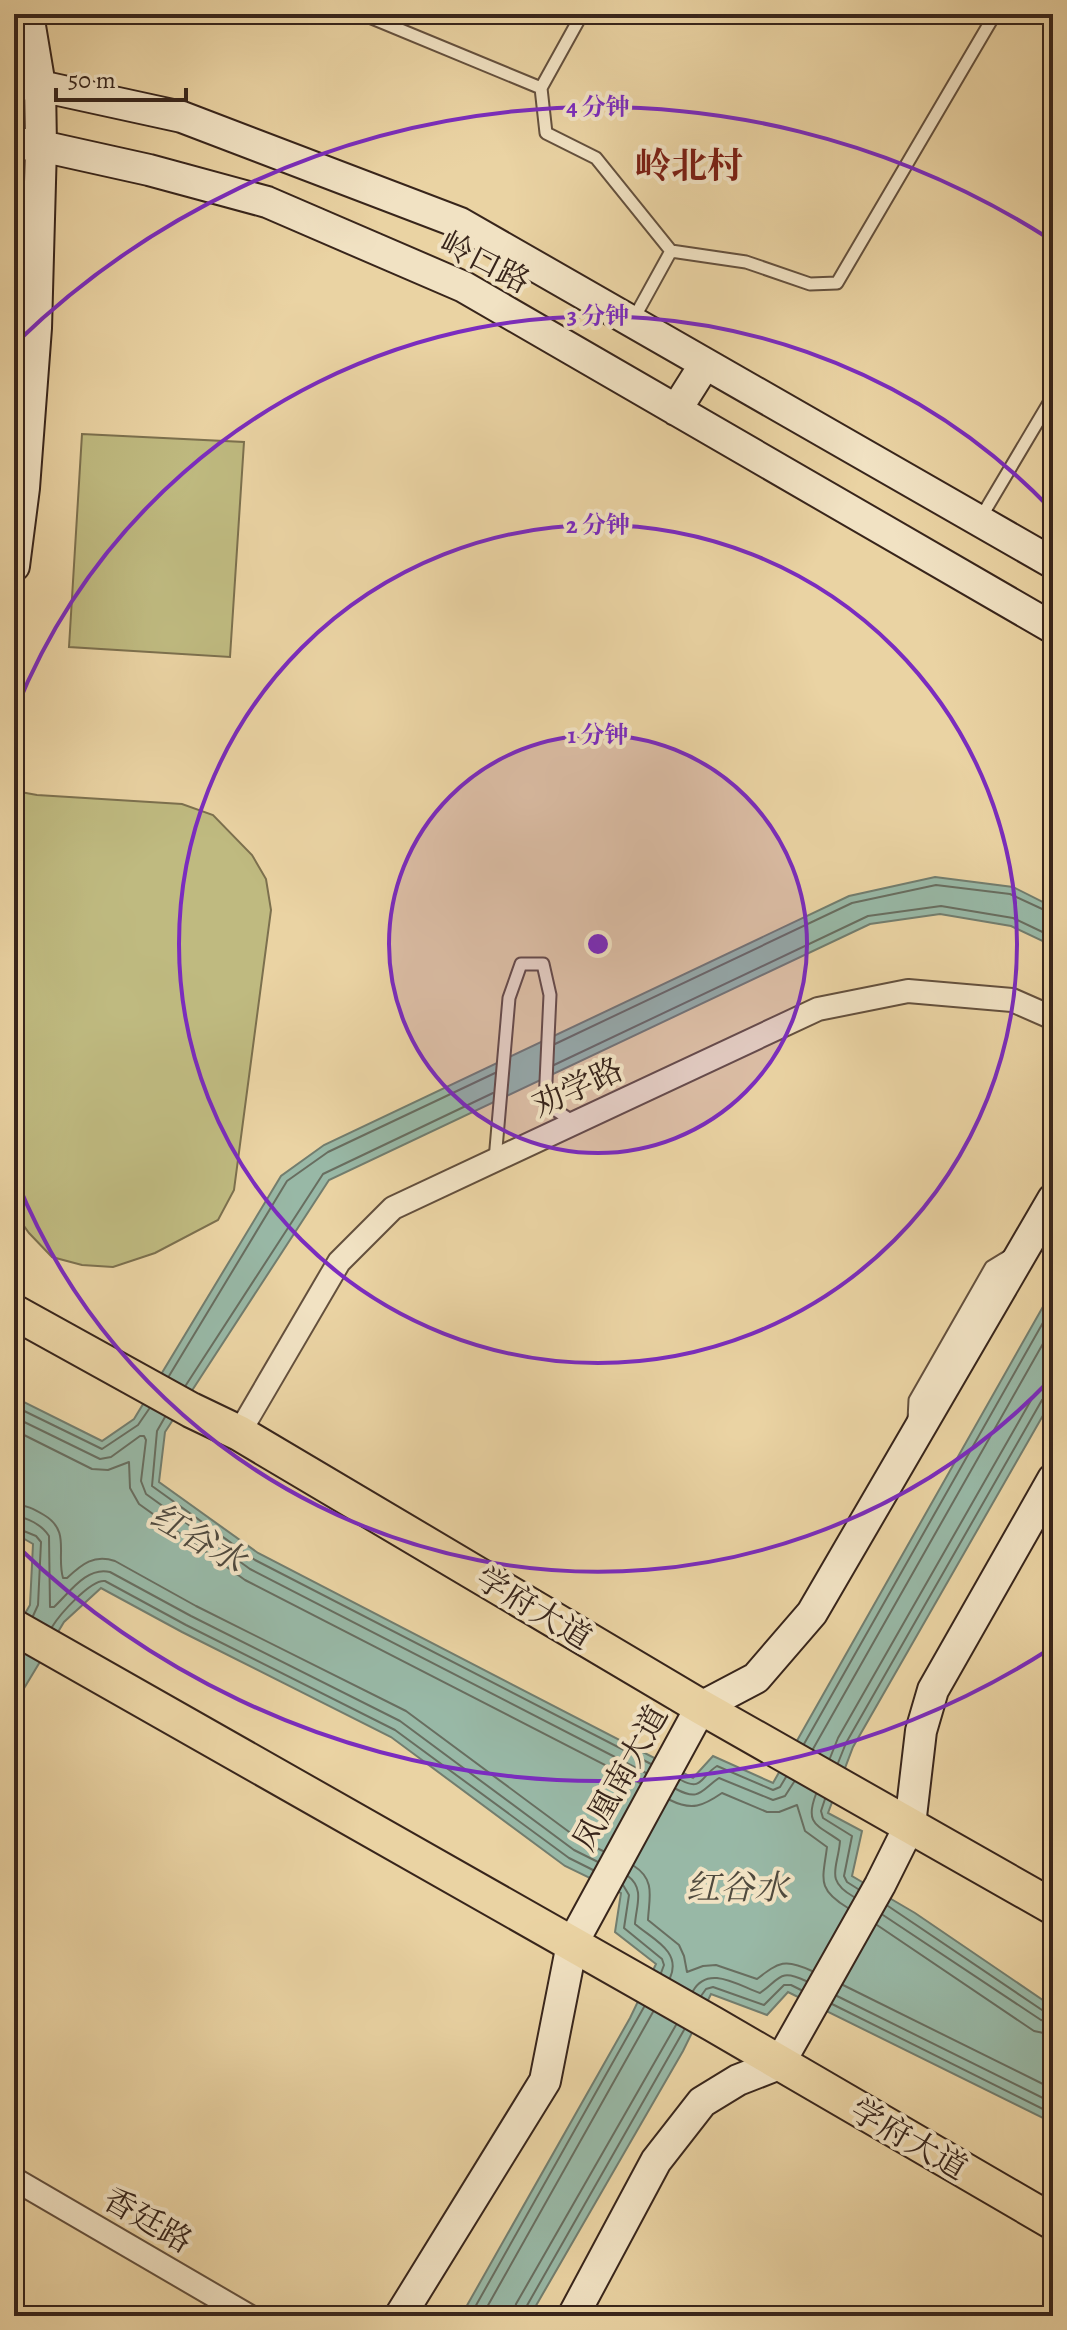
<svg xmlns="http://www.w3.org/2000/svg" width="1067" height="2330" viewBox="0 0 1067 2330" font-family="Alegreya,'Noto Serif SC',serif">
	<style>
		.green { fill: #bfba80; stroke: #7c704e; stroke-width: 2 }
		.water { fill: #98b8a6; stroke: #727d6e; stroke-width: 2 }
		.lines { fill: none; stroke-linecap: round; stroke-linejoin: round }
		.shore { stroke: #686e60; stroke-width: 2 }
		.lane-casing { stroke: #64503d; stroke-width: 15 }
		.street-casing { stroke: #64503d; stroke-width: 26 }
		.secondary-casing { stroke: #38251b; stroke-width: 34 }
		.primary-casing { stroke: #38251b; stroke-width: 38 }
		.lane { stroke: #f1e2c3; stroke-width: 11 }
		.street { stroke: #f1e2c3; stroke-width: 22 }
		.secondary { stroke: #f1e2c3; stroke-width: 30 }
		.primary { stroke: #ead3a3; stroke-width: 34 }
		.ring { fill: none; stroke: #7b2cbf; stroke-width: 4 }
		.labels { text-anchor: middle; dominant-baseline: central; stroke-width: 8; stroke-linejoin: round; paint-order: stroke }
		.street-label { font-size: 32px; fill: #38251b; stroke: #f1e2c3 }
		.water-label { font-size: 34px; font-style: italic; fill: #504a3e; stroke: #f1e2c3 }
		.quarter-label { font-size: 36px; font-weight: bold; fill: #7a1f14; stroke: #f1e2c3 }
		.centre { fill: #7b2cbf; stroke: #f1e2c3; stroke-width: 4 }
		.ring-label { font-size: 24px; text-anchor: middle; font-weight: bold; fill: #7b2cbf; stroke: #f1e2c3; stroke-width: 8; stroke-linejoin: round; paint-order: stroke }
	</style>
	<rect width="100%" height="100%" fill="#ead3a3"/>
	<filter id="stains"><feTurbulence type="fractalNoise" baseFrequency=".0025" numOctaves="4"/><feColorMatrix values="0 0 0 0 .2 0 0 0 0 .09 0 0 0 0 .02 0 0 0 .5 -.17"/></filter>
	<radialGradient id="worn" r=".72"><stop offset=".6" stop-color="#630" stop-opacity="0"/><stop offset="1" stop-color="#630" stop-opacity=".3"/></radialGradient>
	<!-- green -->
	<path class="green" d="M82,434l162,8 -14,215 -161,-10z
		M15,791l22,4 145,9 31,11 39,40 14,24 5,31 -37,280 -16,30 -63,33 -42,14 -31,-2 -30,-8 -23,-24 -15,-21z"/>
	<!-- water -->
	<path class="water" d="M935,877l78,10 40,20v39l-42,-20 -71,-12 -70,10 -541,256 -164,252 -6,50 99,71 435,225 20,-22 60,27 280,-494v109l-200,349 -25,66 34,18 -10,45 63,37 138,94v116l-265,-131 -21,23 -56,-21 -28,57 -153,265h-69l169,-298 26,-54 -41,-32 6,-39 -56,-27 -174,-129 -209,-105 -81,-44 -37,34 -50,83v-73l16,-27 3,-61 -19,-11v-136l88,44 32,-22 147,-243 43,-31 525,-249z"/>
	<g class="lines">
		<!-- shore -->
		<path class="shore" d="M555,1044l297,-141 84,-18 74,9 43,20
			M554,1065l314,-149 73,-10 72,12 40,19
			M169,1376l118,-195 41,-29 167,-79
			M186,1385l137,-211 170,-81
			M14,1406l88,43 36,-24 11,-16
			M14,1417l86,42 11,-2 29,-21h4l2,4 -5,41 5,13 104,75 396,204
			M165,1417l-8,14 -5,55 103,74 396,204
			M14,1430l78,39 16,1 21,-8 1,26 9,16 106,76 395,203
			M14,1504c12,1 20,5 30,11 27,16 12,39 19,63h4c15,-14 27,-24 48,-17l81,45 210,105 174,129 23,11
			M14,1516c13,1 28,9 35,20l1,71h4c15,-14 33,-41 56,-35l81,44 209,105 174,129 24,12
			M14,1527l22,9 5,6 -3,63 -5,11
			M52,1627c8,-13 39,-48 53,-46l81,44 209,105 174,128 24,12
			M804,1744l249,-439
			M813,1749l240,-423
			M830,1758l8,-20 196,-343 7,-7 12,-3
			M838,1763l8,-20 196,-343 11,-5
			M681,1780c21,12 20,-4 36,-14l56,24 7,-3 6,-10
			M676,1789c24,13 25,1 43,-11l54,22 12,-4 9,-14
			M816,1794c-12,31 2,31 24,47 -2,27 -16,39 14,56
			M825,1799l-4,12 2,7 29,18 -8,40 3,6 11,7
			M670,1800c22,11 33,6 52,-7l45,19h12l18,-7 8,26 22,16c-4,32 -11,42 21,61
			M634,1866c22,14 15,32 14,54l31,25 5,11 3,16 16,-6 13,-1 41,14c22,-17 28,-21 55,-8
			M628,1876c17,13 8,30 7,48 17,15 47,27 35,54
			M623,1885l6,10 -5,33 38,31 2,6 -3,8
			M888,1906l157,106 8,1
			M883,1915l158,105 12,3
			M877,1925l157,106 19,4
			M843,1985l210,104
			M693,1991c15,-27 46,-5 67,2 20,-14 19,-25 46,-12
			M701,1996l5,-7 7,-2 51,18 20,-20h7l10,5
			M837,1996l216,107
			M832,2004l221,110
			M470,2316l174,-309
			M482,2316l171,-304
			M514,2316l2,-12 160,-279
			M524,2316l1,-7 159,-279"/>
		<defs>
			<path id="lane" d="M362,14l179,74
				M582,14l-41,74 5,45 50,25 75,93 75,11 64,22 27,-1 158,-269
				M633,320l38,-69
				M980,519l73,-123
				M495,1160l14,-162 12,-34h22l7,31 -5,108 30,20
				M914,1420l1,-20 76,-133 18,-11"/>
			<path id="street" d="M239,1433l100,-171 54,-54 425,-199 90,-18 104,9 41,18
				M14,2179l235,137"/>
			<path id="secondary" d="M14,83l26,3 142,31 278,106 593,340
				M14,143l27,3 108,24 118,32 197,85 589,341
				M676,410l29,-46
				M14,566l10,-78 12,-160 5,-182 -1,-60 -12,-72
				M400,2316l145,-235 27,-137 129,-237 55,-29 56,-65 241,-414
				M573,2316l83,-155 46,-59 36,-22 41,-16 101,-179 30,-60 11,-94 12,-41 120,-211"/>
			<path id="primary" d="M14,1312l177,98 48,23 462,274 352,200
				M14,1627l699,397 340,198"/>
		</defs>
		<!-- lane casing -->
		<use href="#lane" class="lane-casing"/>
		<!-- street casing -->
		<use href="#street" class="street-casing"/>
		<!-- secondary casing -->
		<use href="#secondary" class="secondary-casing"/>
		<!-- primary casing -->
		<use href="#primary" class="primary-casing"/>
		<!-- lane -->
		<use href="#lane" class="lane"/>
		<!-- street -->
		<use href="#street" class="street"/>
		<!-- secondary -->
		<use href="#secondary" class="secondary"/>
		<!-- primary -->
		<use href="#primary" class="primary"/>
	</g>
	<!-- distance rings -->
	<circle cx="598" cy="944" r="209" fill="#7b2cbf" fill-opacity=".12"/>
	<g class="ring">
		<circle cx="598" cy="944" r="209"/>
		<circle cx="598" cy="944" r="419"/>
		<path d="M1050 1380A628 628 0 0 1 16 1179M16 709A628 628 0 0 1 1050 508"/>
		<path d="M1048 1650A837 837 0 0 1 17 1546M17 342A837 837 0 0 1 1048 238"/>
	</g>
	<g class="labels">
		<!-- street labels -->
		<g class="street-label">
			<text transform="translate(485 262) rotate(27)">岭口路</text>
			<text transform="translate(577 1087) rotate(-25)">劝学路</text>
			<text transform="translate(534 1608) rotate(31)">学府大道</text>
			<text transform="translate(620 1778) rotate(-61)">凤凰南大道</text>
			<text transform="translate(909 2139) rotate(30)">学府大道</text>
			<text transform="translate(148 2220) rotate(30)">香廷路</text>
		</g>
		<!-- water labels -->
		<g class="water-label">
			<text transform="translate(198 1538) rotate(30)">红谷水</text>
			<text x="737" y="1887">红谷水</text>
		</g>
		<!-- quarter labels -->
		<g class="quarter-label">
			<text x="689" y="165">岭北村</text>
		</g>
	</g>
	<circle cx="598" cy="944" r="12" class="centre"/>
	<g class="ring-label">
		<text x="598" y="115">4 分钟</text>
		<text x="598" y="324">3 分钟</text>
		<text x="598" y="533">2 分钟</text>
		<text x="598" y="743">1 分钟</text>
	</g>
	<!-- margin -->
	<rect width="1067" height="2330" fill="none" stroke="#ead3a3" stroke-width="48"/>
	<rect x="16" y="16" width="1035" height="2298" fill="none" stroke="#38251b" stroke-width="4"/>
	<rect x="24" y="24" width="1019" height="2282" fill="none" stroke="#38251b" stroke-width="2"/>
	<!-- scale -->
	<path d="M56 88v12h130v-12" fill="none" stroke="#38251b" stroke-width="4"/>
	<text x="68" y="88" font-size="24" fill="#38251b" stroke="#f1e2c3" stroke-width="6" paint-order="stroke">50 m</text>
	<rect width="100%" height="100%" filter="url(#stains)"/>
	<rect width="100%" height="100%" fill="url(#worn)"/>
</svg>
